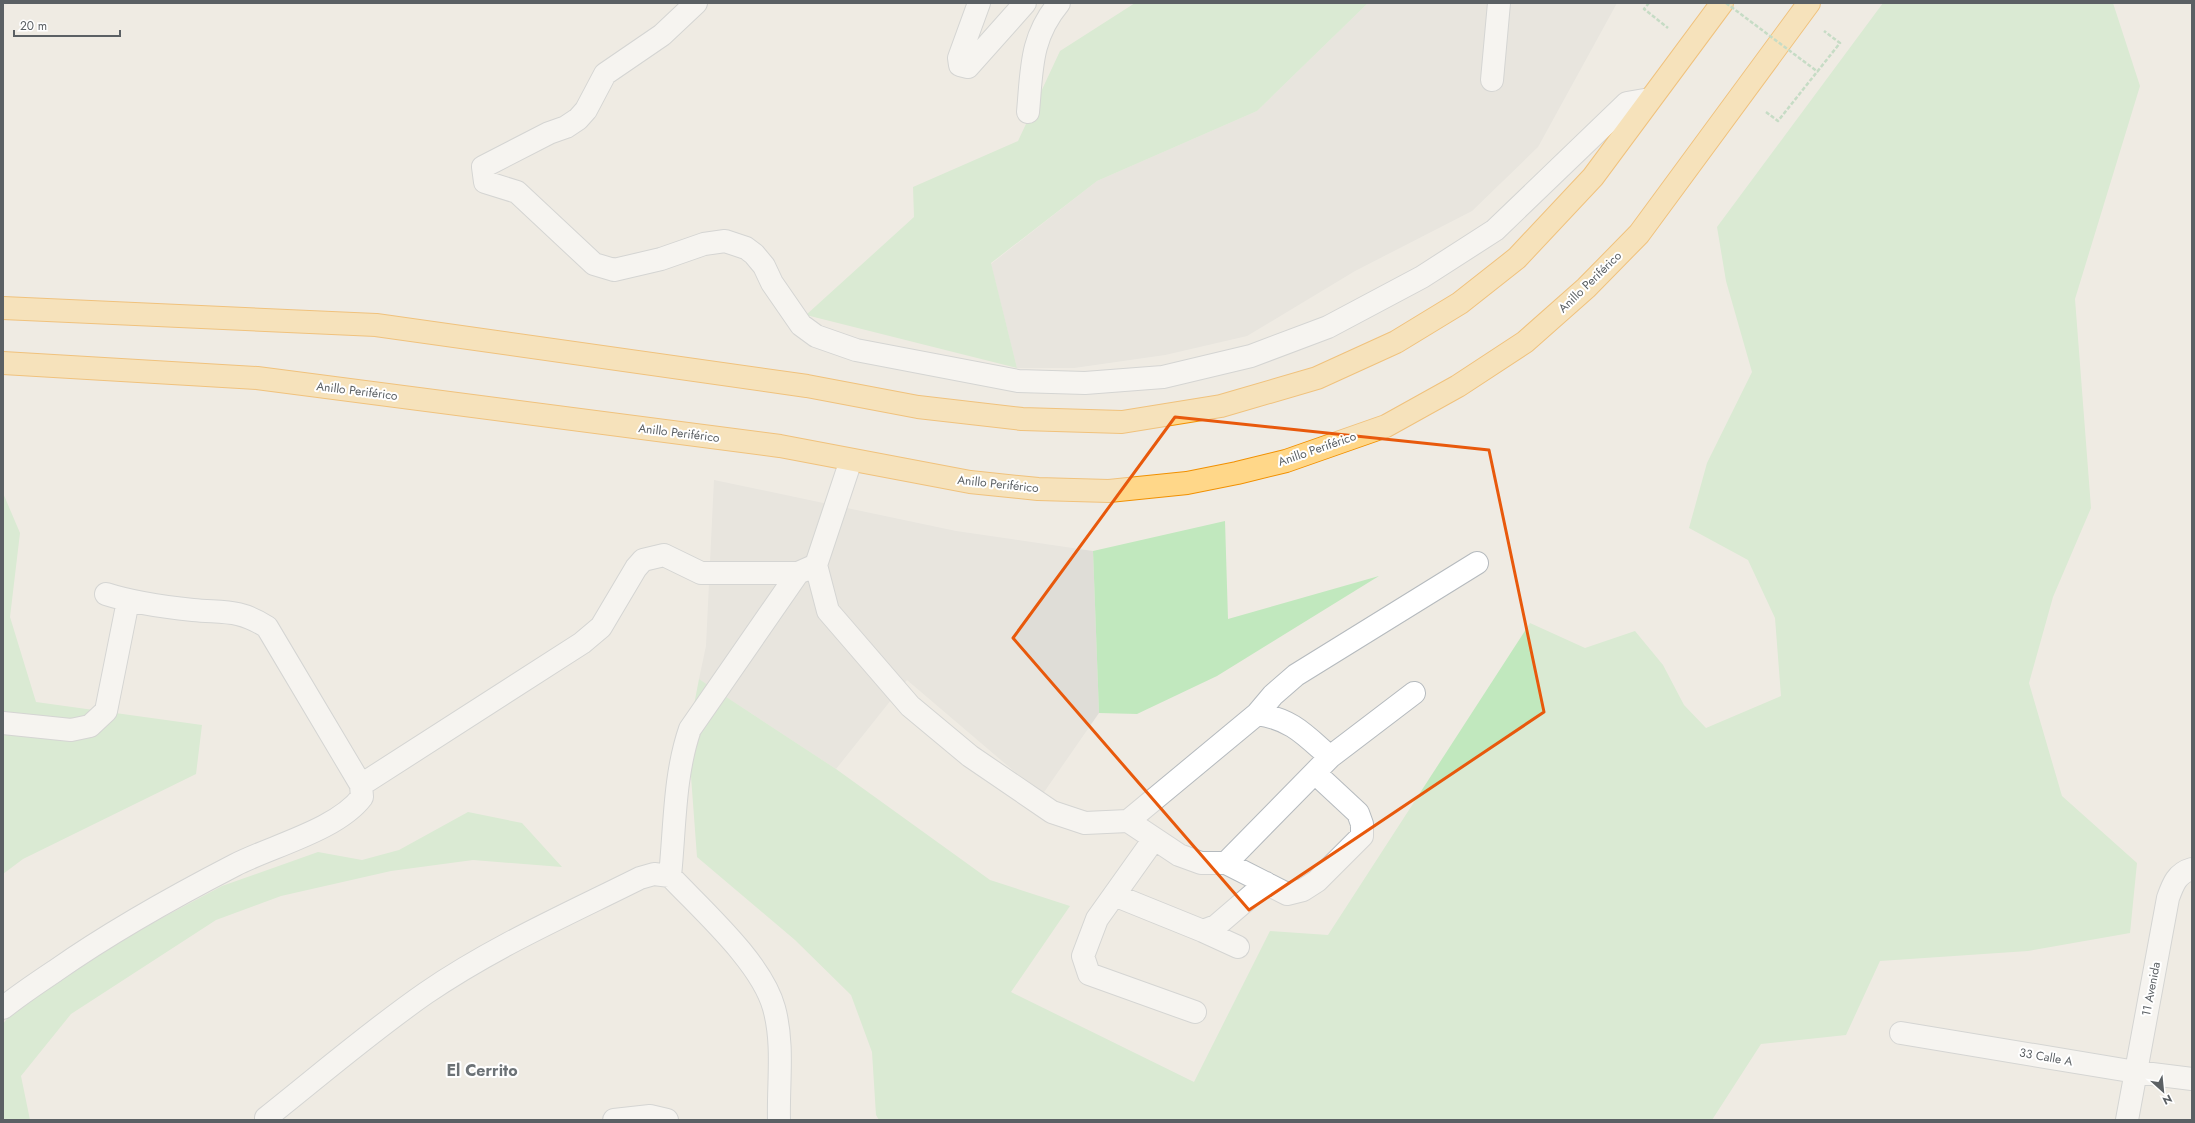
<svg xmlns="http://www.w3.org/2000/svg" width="2195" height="1123" viewBox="0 0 2195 1123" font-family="Jost,sans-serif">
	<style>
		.industrial { fill: #dfddd7 }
		.green { fill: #c1e8be }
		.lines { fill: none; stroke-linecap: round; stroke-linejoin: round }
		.minor-casing { stroke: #b5babe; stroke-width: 24 }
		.highway-casing { stroke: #f19000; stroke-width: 24 }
		.path { stroke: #96c9a0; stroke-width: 2.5; stroke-dasharray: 4 2; stroke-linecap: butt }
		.minor { stroke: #fff; stroke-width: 22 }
		.highway { stroke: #ffd789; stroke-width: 22 }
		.path-bridge { stroke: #96c9a0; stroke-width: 2.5; stroke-dasharray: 4 2; stroke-linecap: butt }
		.marked { fill: none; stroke: #e8590c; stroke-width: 3; stroke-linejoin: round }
		.labels { text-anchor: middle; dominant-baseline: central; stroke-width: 4; stroke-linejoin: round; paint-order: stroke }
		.street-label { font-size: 12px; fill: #5b6064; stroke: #fff }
		.district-label { font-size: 16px; font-weight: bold; fill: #6c7276; stroke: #fff }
	</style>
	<rect width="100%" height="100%" fill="#efebe3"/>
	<!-- industrial -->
	<path class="industrial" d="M1368,3h249l-79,144 -66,64 -117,60 -108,65 -82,19 -91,13h-57l-26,-104 106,-83 160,-70z
		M714,480l242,51 137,20 6,162 -57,82 -135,-115 -71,89 -137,-90 7,-33z"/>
	<!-- green -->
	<path class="green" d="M1135,3h233l-111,108 -160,70 -106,82 26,105 -211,-53 108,-98 -1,-30 105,-46 42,-90z
		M1883,3h230l27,83 -65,213 16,209 -38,89 -24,86 33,113 75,67 -7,70 -102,18 -148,10 -34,74 -85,9 -49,76h-833l-3,-5 -4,-63 -21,-57 -56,-55 -98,-83 -9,-121 11,-57 137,90 154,111 80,26 -59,86 183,90 76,-151 58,4 202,-312 55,25 50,-17 28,34 21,40 22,23 75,-32 -6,-78 -27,-58 -59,-32 18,-65 45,-91 -26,-91 -9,-54z
		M3,493l17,40 -10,84 26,85 166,23 -6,49 -173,85 -20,15z
		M1225,521l3,98 151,-43 -162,100 -80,38 -38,-1 -6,-162z
		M468,812l54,11 40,44 -89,-7 -82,11 -110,25 -65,24 -145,94 -50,62 9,44h-27v-96l9,-12 71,-52 139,-74 96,-34 44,8 37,-10z"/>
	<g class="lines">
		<defs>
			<path id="minor" d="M696,3l-34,32 -57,39 -19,36 -8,9 -12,8 -17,6 -66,34 2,15 32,10 77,72 20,6 47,-11 43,-15 21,-3 21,7 8,6 10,12 8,17 29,42 15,11 40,14 162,31 67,2 78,-6 88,-21 77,-29 94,-50 73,-47 132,-127 23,-4
				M979,3l-20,55 1,7 8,2 57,-64
				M1492,80l7,-77
				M1028,112c4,-43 2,-74 31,-109
				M851,460l-35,105 12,46 82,95 60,50 82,56 33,11 43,-2 129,-107c35,5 48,21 73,43
				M1257,714l16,-19 23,-20 181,-112
				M3,723l68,7 19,-4 16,-15 22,-110
				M361,785l221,-142 19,-16 35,-59 7,-8 21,-5 37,18h97
				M1128,821l51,34 22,8h25l61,31 16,-4 14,-9 45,-45v-12l-4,-11 -43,-40
				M1154,839l-57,80 -14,37 6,18 106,38
				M1226,863l104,-106 84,-64
				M1114,895l89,36 13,-5 50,-43
				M1203,931l35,16
				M3,1008c16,-13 34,-25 52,-37 57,-40 118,-74 180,-106 37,-19 102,-35 127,-68l-1,-12 -94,-158c-28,-18 -43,-14 -74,-17 -29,-3 -59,-7 -87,-16
				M1901,1033l235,39 56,7
				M266,1118c53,-42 105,-87 160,-125 67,-46 142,-79 214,-115l14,-4 16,2
				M614,1120l36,-4 17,4
				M779,1120c-1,-37 5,-76 -5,-112 -12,-45 -71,-97 -104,-132 5,-49 4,-101 20,-147l108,-156 18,-8
				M2127,1120l41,-222c5,-14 9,-25 24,-29"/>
			<path id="highway" d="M3,308l373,17 431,61 111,21 104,12 100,3 99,-16 96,-28 79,-36 64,-39 57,-45 76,-81 129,-174
				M3,363l254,15 523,68 190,36 68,7 71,2 78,-8 50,-10 49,-12 100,-35 72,-40 67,-44 61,-54 53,-54 170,-231"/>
		</defs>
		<!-- minor casing -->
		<use href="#minor" class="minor-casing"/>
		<!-- highway casing -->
		<use href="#highway" class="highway-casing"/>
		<!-- path -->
		<path class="path" d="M1649,3l-5,6 24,19
			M1766,112l12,9 62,-78 -16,-12"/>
		<!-- minor -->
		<use href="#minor" class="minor"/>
		<!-- highway -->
		<use href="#highway" class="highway"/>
		<!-- path-bridge -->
		<path class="path-bridge" d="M1726,3l92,69"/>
	</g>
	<!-- marked area -->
	<path d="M0 0H2195V1123H0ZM1175,417l314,33 55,262 -295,198 -236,-272z" fill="#efebe3" fill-opacity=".55" fill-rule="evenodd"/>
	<path class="marked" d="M1175,417l314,33 55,262 -295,198 -236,-272z"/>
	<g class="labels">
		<!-- street labels -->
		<g class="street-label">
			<text transform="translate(1590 282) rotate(-44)">Anillo Periférico</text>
			<text transform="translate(357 391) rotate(7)">Anillo Periférico</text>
			<text transform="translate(679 433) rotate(7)">Anillo Periférico</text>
			<text transform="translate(1317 449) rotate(-19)">Anillo Periférico</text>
			<text transform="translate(998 484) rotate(6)">Anillo Periférico</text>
			<text transform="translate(2151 989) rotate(-79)">11 Avenida</text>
			<text transform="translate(2046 1057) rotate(10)">33 Calle A</text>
		</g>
		<!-- district labels -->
		<g class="district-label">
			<text x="482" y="1070">El Cerrito</text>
		</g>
	</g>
	<!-- border -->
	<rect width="2195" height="1123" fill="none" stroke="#5b6064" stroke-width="8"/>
	<!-- north arrow -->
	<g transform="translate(2163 1091) rotate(153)" stroke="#ffffff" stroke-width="3" paint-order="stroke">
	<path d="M0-3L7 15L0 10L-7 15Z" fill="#5b6064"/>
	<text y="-6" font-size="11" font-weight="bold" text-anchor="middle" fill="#5b6064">N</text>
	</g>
	<!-- scale -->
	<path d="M14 30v6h106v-6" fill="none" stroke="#5b6064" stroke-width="2"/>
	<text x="20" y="30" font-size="12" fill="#5b6064" stroke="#ffffff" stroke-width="3" paint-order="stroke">20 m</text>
</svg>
